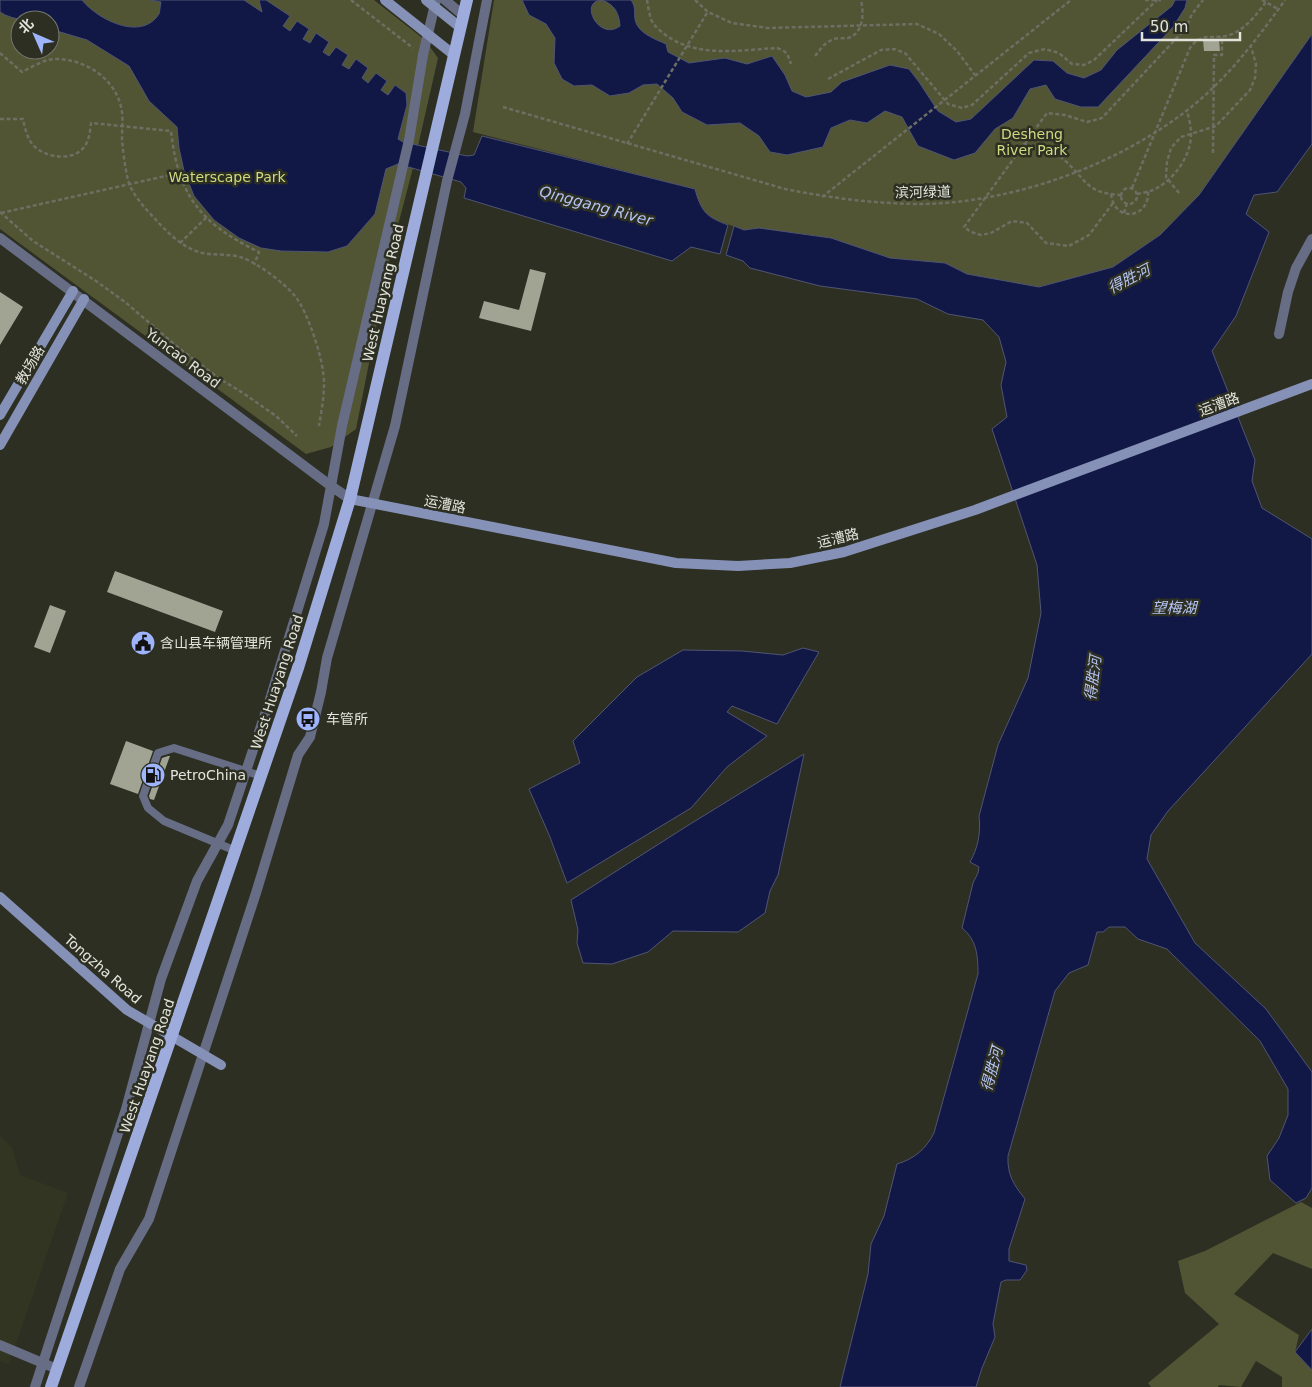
<svg xmlns="http://www.w3.org/2000/svg" width="1312" height="1387" viewBox="0 0 1312 1387" font-family="'DejaVu Sans','Noto Sans SC',sans-serif">
	<style>
		.built { fill: #323521 }
		.green { fill: #515533; fill-rule: evenodd }
		.water { fill: #111846; stroke: #505573; fill-rule: evenodd }
		.building { fill: #a1a493 }
		.lines { fill: none; stroke-linecap: round; stroke-linejoin: round }
		.path { stroke: #6d6f63; stroke-width: 2.5; stroke-dasharray: 4 2.5; stroke-linecap: butt }
		.service { stroke: #666d85; stroke-width: 8 }
		.minor { stroke: #666d85; stroke-width: 10 }
		.tertiary { stroke: #666d85; stroke-width: 10 }
		.secondary { stroke: #8591b7; stroke-width: 10 }
		.primary { stroke: #9dacdd; stroke-width: 12 }
		.labels { text-anchor: middle; dominant-baseline: central; stroke-width: 5; stroke-linejoin: round; paint-order: stroke }
		.park-label { font-size: 14px; fill: #cfdb80; stroke: #2d2f22 }
		.street-label { font-size: 14px; fill: #e2e4db; stroke: #2d2f22 }
		.poi-label { font-size: 14px; fill: #e2e4db; stroke: #2d2f22; text-anchor: start }
		.water-label { font-size: 15px; font-style: italic; fill: #b5c4f4; stroke: #2d2f22 }
	</style>
	<rect width="100%" height="100%" fill="#2d2f22"/>
	<!-- built -->
	<path class="built" d="M0,1136l12,11 8,28 48,18 -59,171 -9,-3z"/>
	<!-- green -->
	<path class="green" d="M0,0h374l51,40 13,18 -25,110 -22,84 -35,177 -25,18 -25,7 -306,-225zM20,20h30v30h-30z
		M494,0h818v34l-113,161 -39,40 -47,32 -74,20 -72,-13 -22,-11 -55,-5 -59,-20 -72,-10 -15,2 -31,-11 -7,-5 -8,-11 -4,-14 -221,-57z
		M1301,1202l11,6v61l-39,-16 -39,41 65,41 -4,17 17,18v17h-30v-10l-26,-16 -15,26 -22,-2 -1,2h-67l-3,-4 71,-59 -34,-31 -7,-32 27,-10z"/>
	<!-- water -->
	<path class="water" d="M0,0h82c15,19 59,42 77,14 1,-3 1,-8 2,-12l-11,-2h94l18,12 -3,-12h7l24,16 -7,10 7,5 7,-10 12,8 -6,10 7,4 6,-10 13,9 -6,10 6,4 7,-9 12,8 -6,10 7,4 7,-10 12,9 -6,10 6,5 8,-10 11,8 -6,9 7,5 7,-10 11,8 1,12 -9,34 5,3 64,14 7,-1 8,-19 213,53c6,22 11,28 33,36l-8,29 -29,-7 -19,14 -208,-63 2,-10 -5,-6 -63,-18 -12,5 -11,45 -28,32 -19,6 -47,-1 -20,-3 -22,-10 -25,-18 -20,-24 -10,-25 -5,-23 -2,-21 -28,-26 -20,-35 -42,-26 -37,-11v-9c-17,0 -35,2 -50,-8z
		M522,0h109c5,7 3,11 4,19 2,14 20,20 31,25l2,8 21,11 36,-5 22,6 25,-8 13,19 7,16 14,6 25,-5 11,-10 48,-17 19,4 10,13 19,29 18,11 15,-3 63,-59 19,1 14,12 17,5 17,-8 16,-20 55,-44 3,-6h12l-2,8 -12,19 -75,80h-17l-26,-8 -9,-14 -16,4 -17,29 -18,11 -20,24 -21,7 -36,-14 -16,-29 -17,-6 -18,12 -17,-3 -19,8 -8,19 -36,8 -17,-3 -11,-16 -19,-13 -33,2 -25,-13 -9,-14 -16,-14 -14,1 -14,8 -19,3 -18,-11 -18,1 -12,-7 -8,-16 1,-25 -9,-14 -17,-9zM602,0c13,5 17,13 18,26 -21,16 -42,-25 -18,-26z
		M1312,34v110l-35,48 -23,3 -8,19 23,18 -33,84 -24,35 43,109 -3,21 10,27 50,31v115l-144,157 -17,24 -4,24 48,84 71,66 46,63v116l-6,10 -10,5 -26,-23 -3,-24 12,-18 9,-23v-26l-28,-48 -93,-92 -29,-10 -13,-12h-16l-6,5h-6l-9,33 -19,8 -14,18 -47,165c-1,19 6,29 17,43l-16,50v12l17,4 1,5 -7,10h-14l-5,2 -8,42 2,13 -13,31 -6,19h-136l28,-113 3,-30 13,-28 13,-52c17,-5 29,-15 37,-31l44,-159c0,-18 -1,-34 -16,-46l11,-45 5,-10 1,-6 -9,-5c8,-14 11,-30 9,-46l19,-71 30,-67 13,-65 -4,-48 -45,-136 15,-12 -6,-32 5,-23 -7,-25 -16,-17 -35,-6 -31,-15 -97,-13 -70,-18 -7,-7 -17,-6 8,-29 10,4 15,-2 72,10 59,20 55,5 22,11 72,13 74,-20 47,-32 39,-40z
		M803,648l16,4 -42,72 -45,-18 -5,6 40,24 -40,31 -36,41 -124,75 -17,-46 -21,-48 51,-26 -7,-22 64,-64 46,-27 59,1 41,4z
		M804,754l-26,121 -8,16 -5,22 -27,19 -65,-1 -25,21 -36,12 -29,-1 -6,-20 1,-13 -7,-30 116,-74z
		M1312,1329v41l-17,-18z"/>
	<!-- building -->
	<path class="building" d="M1203,40h16l1,11h-16z
		M530,269l16,4 -15,58 -52,-13 5,-17 35,9z
		M0,292l23,15 -23,38z
		M115,571l108,40 -8,21 -108,-40z
		M50,605l16,6 -16,42 -16,-6z
		M126,741l27,10 -15,43 -28,-10z
		M168,756h2l-16,44 -4,-1 -1,-3 13,-38z"/>
	<g class="lines">
		<!-- path -->
		<path class="path" d="M351,0l62,48
			M647,0c1,6 2,13 4,19 3,8 10,12 16,17 32,22 73,14 110,12 10,3 11,7 14,16
			M695,0l13,12 24,11 36,5 149,-4 22,10 18,17 18,24
			M1145,0h16
			M1262,0l16,9
			M0,53l22,19c10,-5 24,-14 36,-13 30,1 60,22 64,53 1,9 0,18 0,27 1,13 3,28 6,41 4,15 18,29 28,40 15,16 31,32 53,34 11,1 23,0 34,4 16,6 41,25 52,38 13,16 30,67 29,89 0,13 -3,28 -5,41
			M815,56c5,-6 9,-13 17,-16 5,-3 11,-1 16,-2 16,-5 16,-25 13,-38
			M828,79l53,-29 13,-1 11,4 43,51 14,4 10,-3 57,-52 16,-4 14,4 13,11 12,1 10,-5 63,-60
			M503,107l282,82c45,9 92,15 139,15 91,-2 194,-39 266,-96 38,-30 67,-69 95,-108
			M0,119h23c2,9 4,19 10,26 13,14 45,18 54,-3 3,-6 3,-13 4,-19l80,8c7,65 30,93 88,121l-5,13
			M627,144l80,-131
			M1023,144c14,3 29,6 40,15 24,20 21,34 58,36
			M1213,153l1,-98h8v-18
			M1121 196a8 8 0 1 1 16 0a8 8 0 1 1-16 0Z
			M1132,188l58,-140c12,-16 19,-9 36,-12 16,-3 32,-22 41,-36
			M1179,193l-13,-16 1,-15 4,-14 10,-11 35,-11 34,-36 5,-12 1,-14 -5,-17
			M1111,194c3,29 39,25 37,-3
			M1137,194c5,-1 11,-2 16,-4 20,-9 38,-33 38,-56 0,-7 -2,-16 -4,-23
			M822,197l249,-197
			M1113,203l-24,32 -20,11 -23,-3 -19,-20 -15,-2 -21,12 -10,2 -10,-3 -7,-5 83,-114 18,2 22,7 15,-4 84,-90 6,-14 11,-14
			M0,212l33,29 63,40 29,21 55,47 40,30 23,14 33,23 21,20
			M1,213l178,-40
			M1124,213l3,-10
			M180,243l27,-26"/>
		<!-- service -->
		<path class="service" d="M236,851l-72,-30 -16,-13 -5,-12 15,-43 16,-5 87,28"/>
		<!-- minor -->
		<path class="minor" d="M445,0l19,16
			M1279,334l9,-42 8,-24 16,-29
			M0,1345l57,24
			M35,1387l91,-278 35,-130 36,-98 31,-56 43,-129 53,-172 18,-98 67,-286 14,-85 13,-55
			M79,1387l41,-118 29,-50 107,-326 42,-138 12,-18 11,-45 6,-34 68,-232 52,-245 18,-67 22,-114"/>
		<!-- tertiary -->
		<path class="tertiary" d="M0,238l331,248 19,13"/>
		<!-- secondary -->
		<path class="secondary" d="M385,0l69,55
			M426,0l35,28
			M0,415l73,-124
			M0,445l84,-146
			M350,499l326,64 62,3 52,-3 54,-11 131,-42 337,-126
			M0,897l127,113 94,55"/>
		<!-- primary -->
		<path class="primary" d="M51,1387l247,-719 52,-169 117,-499"/>
	</g>
	<!-- icons -->
	<defs>
		<symbol id="civic-disc" viewBox="-11 -11 22 22"><circle r="9.5" fill="#9eb4fd" stroke="#2d2f22"/><path d="M-.6-6.5H3V-4.5H.6V-3L4-1V1h2V6H-6V1h2V-1L-.6-3ZM-1.2 2.5V6h2.4V2.5Z" fill="#111"/></symbol>
		<symbol id="bus-disc" viewBox="-11 -11 22 22"><circle r="9.5" fill="#9eb4fd" stroke="#2d2f22"/><path d="M-5-6H5V4H4V6H2V4H-2V6H-4V4H-5ZM-3.5-4V0h7V-4ZM-3.5 1.2v1.5H-2V1.2ZM2 1.2v1.5H3.5V1.2Z" fill="#111"/></symbol>
		<symbol id="fuel-disc" viewBox="-11 -11 22 22"><circle r="9.5" fill="#9eb4fd" stroke="#2d2f22"/><path d="M-5.5-6h7V0h2V4h1.3V-2.5L3-4.5l.8-.8L6-3V5H2.5V1h-1V6h-7ZM-4.2-4.7v3.2H.2V-4.7Z" fill="#111"/></symbol>
	</defs>
	<g fill-rule="evenodd">
		<use href="#civic-disc" x="129" y="629" width="28" height="28"/>
		<use href="#bus-disc" x="294" y="705" width="28" height="28"/>
		<use href="#fuel-disc" x="139" y="761" width="28" height="28"/>
	</g>
	<g class="labels">
		<!-- park labels -->
		<g class="park-label">
			<text x="1032" y="134">Desheng<tspan x="1032" dy="16">River Park</tspan></text>
			<text x="227" y="177">Waterscape Park</text>
		</g>
		<!-- street labels -->
		<g class="street-label">
			<text transform="translate(923 192) rotate(-1)">滨河绿道</text>
			<text transform="translate(383 293) rotate(-77)">West Huayang Road</text>
			<text transform="translate(183 358) rotate(37)">Yuncao Road</text>
			<text transform="translate(30 365) rotate(-60)">教场路</text>
			<text transform="translate(1219 404) rotate(-20)">运漕路</text>
			<text transform="translate(445 504) rotate(11)">运漕路</text>
			<text transform="translate(838 538) rotate(-14)">运漕路</text>
			<text transform="translate(277 682) rotate(-72)">West Huayang Road</text>
			<text transform="translate(103 969) rotate(41)">Tongzha Road</text>
			<text transform="translate(147 1066) rotate(-71)">West Huayang Road</text>
		</g>
		<!-- poi labels -->
		<g class="poi-label">
			<text x="160" y="643">含山县车辆管理所</text>
			<text x="326" y="719">车管所</text>
			<text x="170" y="775">PetroChina</text>
		</g>
		<!-- water labels -->
		<g class="water-label">
			<text transform="translate(596 206) rotate(15)">Qinggang River</text>
			<text transform="translate(1129 279) rotate(-27)">得胜河</text>
			<text x="1174" y="608">望梅湖</text>
			<text transform="translate(1093 678) rotate(-83)">得胜河</text>
			<text transform="translate(992 1069) rotate(-75)">得胜河</text>
		</g>
	</g>
	<!-- north arrow -->
	<g transform="translate(35 35) rotate(315)"><circle r="24" fill="#2d2f22" stroke="#75776c"/>
	<path d="M0-4L9 19L0 12L-9 19Z" fill="#9eb4fd"/>
	<text y="-8" font-size="14" font-weight="bold" text-anchor="middle" fill="#e2e4db">北</text>
	</g>
	<!-- scale -->
	<path d="M1142 32v8h98v-8" fill="none" stroke="#e2e4db" stroke-width="2.5"/>
	<text x="1150" y="32" font-size="15" fill="#e2e4db" stroke="#2d2f22" stroke-width="4" paint-order="stroke">50 m</text>
</svg>
